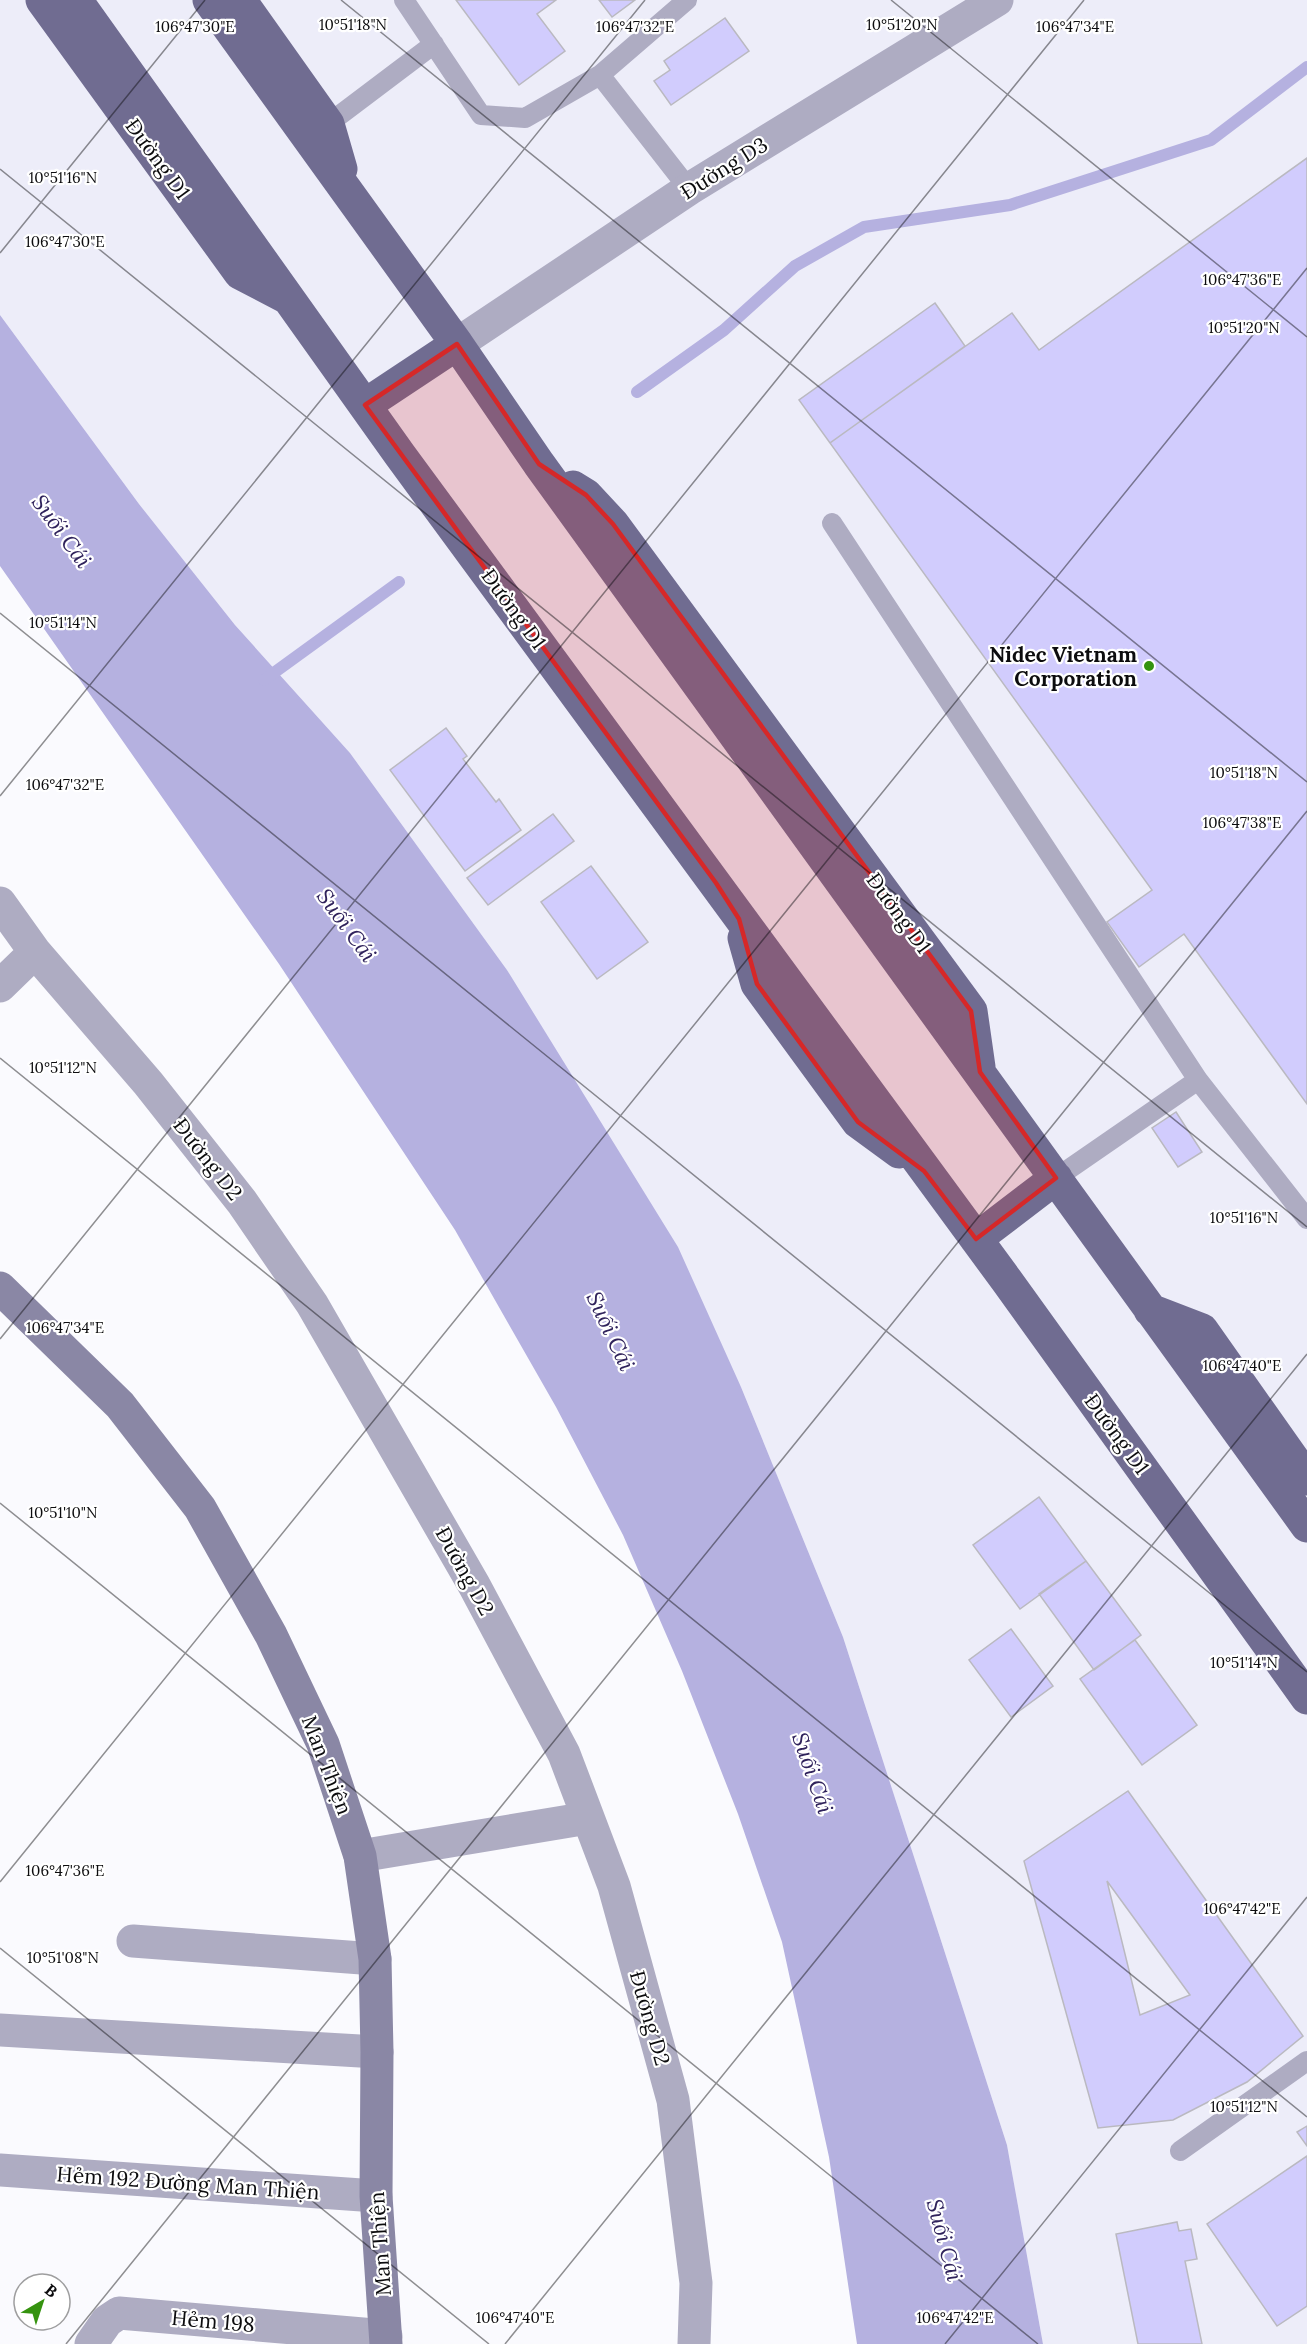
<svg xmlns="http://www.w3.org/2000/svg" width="1307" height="2344" viewBox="0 0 1307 2344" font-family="Lora,serif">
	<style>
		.built { fill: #ededf9 }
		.water { fill: #b5b1e0 }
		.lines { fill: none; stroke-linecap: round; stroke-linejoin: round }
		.stream { stroke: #b5b1e0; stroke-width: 12 }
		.building { fill: #d1ccfd; stroke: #bab9c0; stroke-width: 1.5; fill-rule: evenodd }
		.lane { stroke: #aeacc2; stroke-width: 20 }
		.street { stroke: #aeacc2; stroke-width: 33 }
		.secondary { stroke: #8a87a5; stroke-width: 33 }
		.primary { stroke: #706c91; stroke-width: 33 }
		.marked { fill: #d62828; fill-opacity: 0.2; stroke: #d62828; stroke-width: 4.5; stroke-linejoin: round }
		.ticks { fill: none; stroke: #0c0c0e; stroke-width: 1.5; stroke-opacity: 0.45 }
		.poi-dot { fill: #35930f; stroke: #fff; stroke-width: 2 }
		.labels { text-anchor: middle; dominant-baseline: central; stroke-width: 4.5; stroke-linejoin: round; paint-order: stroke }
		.street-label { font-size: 21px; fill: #0c0c0e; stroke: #fff }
		.poi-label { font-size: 21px; font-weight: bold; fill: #0c0c0e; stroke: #fff; text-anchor: end }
		.water-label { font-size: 22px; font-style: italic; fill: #2f225b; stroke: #fff }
		.ticks-label { font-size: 15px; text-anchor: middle; fill: #0c0c0e; stroke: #fff; stroke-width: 4.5; stroke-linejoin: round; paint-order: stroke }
	</style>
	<rect width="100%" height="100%" fill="#fafafe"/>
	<!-- built -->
	<path class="built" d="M0,0h1307v2344h-264l-36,-199 -164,-508 -102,-250 -234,-417 -157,-217 -115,-128 -96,-121 -139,-189z"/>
	<!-- water -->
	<path class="water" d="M0,315l139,189 96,121 115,128 157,217 171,277 63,140 102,250 164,508 36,199h-186l-28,-187 -47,-215 -44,-128 -56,-143 -59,-136 -67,-128 -101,-177 -176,-266 -279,-398z"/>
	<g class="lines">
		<!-- stream -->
		<path class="stream" d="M637,392l87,-62 71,-64 69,-39 146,-22 201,-65 96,-73
			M264,680l135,-98"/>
	</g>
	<!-- building -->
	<path class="building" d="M456,0h100l-19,14 28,37 -46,34z
		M599,0h36l-23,17z
		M725,18l24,33 -78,54 -17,-24 16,-11 -6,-9z
		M1307,158v946l-123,-170 -45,33 -32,-45 45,-32 -322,-447 182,-130 27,37z
		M935,303l30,43 -135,97 -31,-43z
		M446,728l21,28 -4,3 33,43 3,-3 22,31 -56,41 -75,-101z
		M553,814l21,27 -86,64 -21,-27z
		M591,866l57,76 -51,37 -56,-77z
		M1176,1112l26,40 -24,15 -26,-39z
		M1039,1497l47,64 -66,48 -47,-64z
		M1086,1561l55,74 -47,35 -55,-76z
		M1011,1629l42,57 -42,31 -42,-57z
		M1135,1640l62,85 -55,40 -62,-86z
		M1128,1791l175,245 -56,46 -74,38 -75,8 -74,-267zM1107,1881l83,114 -50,20z
		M1307,2126v20l-10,-14z
		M1307,2156v150l-30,20 -70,-102z
		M1177,2222l2,9 12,-2 6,30 -12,2 17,83h-64l-22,-110z"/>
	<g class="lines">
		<!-- lane -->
		<path class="lane" d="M404,0l77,115 44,3 75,-43
			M687,0l-87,75 89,114
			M328,124l106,-80
			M832,523l366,557 109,139
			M1056,1178l142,-98
			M1180,2151l127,-90"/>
		<!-- street -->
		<path class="street" d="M457,344l232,-155 308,-189
			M0,903l35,49 113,131 94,119 70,102 162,281 90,169 50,132 59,214 23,183 -2,61
			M0,986l35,-34
			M360,1856l228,-38
			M133,1941l242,18
			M0,2030l377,22
			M0,2170l376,26
			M91,2344l16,-23 12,-8 267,23"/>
		<!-- secondary -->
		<path class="secondary" d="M0,1288l120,117 80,103 71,127 52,109 37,112 15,103 2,93 -1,144 10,148"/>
		<!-- primary -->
		<path class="primary" d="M42,0l198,273 46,24
			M76,0l324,455 607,826 300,417
			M209,0l248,344 82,120 768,1062
			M240,0l88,124 13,45
			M365,405l92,-61
			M573,487l13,8 27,29 358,487 8,56
			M744,938l13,46 101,138 41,30
			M976,1239l80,-61
			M1150,1310l52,20 105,149"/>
	</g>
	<!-- marked area -->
	<path class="marked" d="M457,344l82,120 47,31 27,29 358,487 9,61 76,106 -80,61 -52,-68 -66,-49 -101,-138 -18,-65 -23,-36 -351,-478z"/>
	<!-- ticks -->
	<path class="ticks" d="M341,0l966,782M891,0l416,337M0,169l1307,1058M0,253l205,-253M0,613l1307,1059M0,796l645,-796M0,1058l1307,1059M0,1339l1084,-1339M0,1503l1038,841M0,1882l1307,-1614M0,1948l489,396M66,2344l1241,-1533M505,2344l802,-990M945,2344l362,-447"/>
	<!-- markers -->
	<circle class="poi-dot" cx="1149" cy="666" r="6"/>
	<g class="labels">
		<!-- street labels -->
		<g class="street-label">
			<text transform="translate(158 159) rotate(54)">Đường D1</text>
			<text transform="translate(724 168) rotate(-32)">Đường D3</text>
			<text transform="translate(514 609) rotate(54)">Đường D1</text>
			<text transform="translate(899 913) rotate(54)">Đường D1</text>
			<text transform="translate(208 1159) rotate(52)">Đường D2</text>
			<text transform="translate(1117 1434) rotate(54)">Đường D1</text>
			<text transform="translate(465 1571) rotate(61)">Đường D2</text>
			<text transform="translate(327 1765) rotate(69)">Man Thiện</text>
			<text transform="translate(650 2018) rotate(74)">Đường D2</text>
			<text transform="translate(188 2183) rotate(4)">Hẻm 192 Đường Man Thiện</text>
			<text transform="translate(380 2244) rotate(-94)">Man Thiện</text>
			<text transform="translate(213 2321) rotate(5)">Hẻm 198</text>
		</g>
		<!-- poi labels -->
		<g class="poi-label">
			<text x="1137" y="654">Nidec Vietnam<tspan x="1137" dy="24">Corporation</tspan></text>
		</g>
		<!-- water labels -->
		<g class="water-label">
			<text transform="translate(62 531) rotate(54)">Suối Cái</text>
			<text transform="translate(347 925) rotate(54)">Suối Cái</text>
			<text transform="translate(611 1331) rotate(65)">Suối Cái</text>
			<text transform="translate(813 1773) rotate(71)">Suối Cái</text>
			<text transform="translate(945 2240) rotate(75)">Suối Cái</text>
		</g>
	</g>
	<g class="ticks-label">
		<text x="902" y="30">10°51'20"N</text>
		<text x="353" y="30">10°51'18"N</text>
		<text x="195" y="32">106°47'30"E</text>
		<text x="635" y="32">106°47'32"E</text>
		<text x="1075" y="32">106°47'34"E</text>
		<text x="63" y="183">10°51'16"N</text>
		<text x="65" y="247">106°47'30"E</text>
		<text x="1242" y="285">106°47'36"E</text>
		<text x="1244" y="333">10°51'20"N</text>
		<text x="63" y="628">10°51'14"N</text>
		<text x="1244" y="778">10°51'18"N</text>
		<text x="65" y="790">106°47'32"E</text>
		<text x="1242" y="828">106°47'38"E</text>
		<text x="63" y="1073">10°51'12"N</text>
		<text x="1244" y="1223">10°51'16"N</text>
		<text x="65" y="1333">106°47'34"E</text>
		<text x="1242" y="1371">106°47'40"E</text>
		<text x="63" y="1518">10°51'10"N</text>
		<text x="1244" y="1668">10°51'14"N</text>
		<text x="65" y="1876">106°47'36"E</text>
		<text x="1242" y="1914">106°47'42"E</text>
		<text x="63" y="1963">10°51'08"N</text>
		<text x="1244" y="2112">10°51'12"N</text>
		<text x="515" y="2323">106°47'40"E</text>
		<text x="955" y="2323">106°47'42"E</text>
	</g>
	<!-- north arrow -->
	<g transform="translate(42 2302) rotate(39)"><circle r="28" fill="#ffffff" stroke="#9e9e9f" stroke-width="1.5"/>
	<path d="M0-4.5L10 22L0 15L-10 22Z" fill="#35930f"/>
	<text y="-9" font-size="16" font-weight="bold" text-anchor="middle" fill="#0c0c0e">B</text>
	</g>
</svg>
